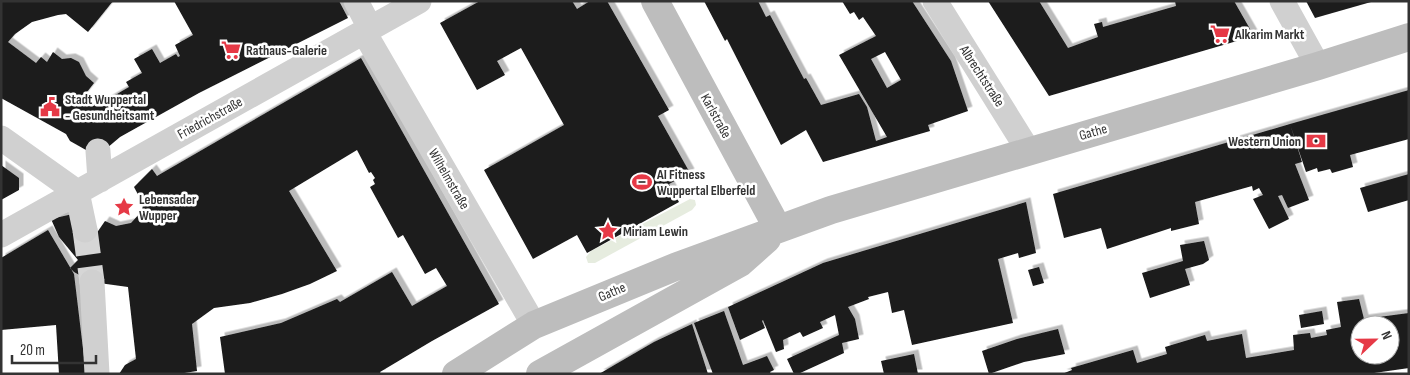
<svg xmlns="http://www.w3.org/2000/svg" width="1410" height="375" viewBox="0 0 1410 375" font-family="'Sofia Sans Condensed',sans-serif">
	<style>
		.green { fill: #e6ecdf }
		.building { fill: #1a1a1a; fill-rule: evenodd; filter: url(#shadow) }
		.lines { fill: none; stroke-linecap: round; stroke-linejoin: round }
		.street-tunnel { stroke: #d6d6d6; stroke-width: 25; stroke-dasharray: 25 12; stroke-linecap: butt }
		.street { stroke: #d0d0d0; stroke-width: 25 }
		.secondary { stroke: #bdbdbd; stroke-width: 28 }
		.labels { text-anchor: middle; dominant-baseline: central; stroke-width: 5; stroke-linejoin: round; paint-order: stroke }
		.poi-label { font-size: 14px; font-weight: bold; fill: #333; stroke: #fff; text-anchor: start }
		.street-label { font-size: 14px; fill: #333; stroke: #fff }
	</style>
	<defs>
		<filter id="shadow"><feDropShadow dx="4.5" dy="-4.5" stdDeviation="0" flood-color="#0004"/></filter>
	</defs>
	<rect width="100%" height="100%" fill="#fff"/>
	<!-- green -->
	<path class="green" d="M690,199l5,1 1,5 -4,5 -97,53h-7l-2,-6 5,-6z"/>
	<!-- building -->
	<path class="building" d="M1,1h112l-25,31 -22,-18 -8,1 -26,7 -17,12 -7,8 28,21 5,-6 6,5 6,-10 9,7 9,-1 8,4 7,14 8,7 -11,14 8,7h9l29,-17 -3,-5 16,-9 -8,-14 18,-10 8,14 16,-9 2,3 2,-1 -5,-11 18,-10 -19,-34h165l9,17 -149,75 -79,44 -13,11 -21,2 -16,-9 -4,-7 -65,-36z
		M480,1h92l5,8 13,-8h17l62,109 -11,6 32,57 -21,11 10,18 -92,51 -10,-18 -44,24 -49,-89 80,-45 -43,-77 -24,13 8,14 -28,15 -37,-67z
		M704,1h54l8,16 4,-2 34,64 2,-1 15,27 38,-11 8,13 9,34 11,-4 -48,-82 37,-19 -13,-19 -4,3 -5,-8 -4,2 -8,-13h70l39,60 17,50 -40,14 2,6 -107,31 -17,-32 -25,15 -51,-100 -3,-6 -2,2zM885,52l16,28 -14,8 -16,-29z
		M988,1h51l29,47 30,-11 -4,-13 8,-2 1,5 73,-21 -1,-5h59l20,35 -205,60z
		M1306,1h65v1l-56,16z
		M361,58l138,246 -67,37 -52,31 1,2h-156l-5,-37 61,-14 56,-24 3,3 52,-30 20,34 35,-20 -11,-18 -11,6 -22,-39 -5,3 -28,-51 5,-3 -2,-4 2,-2 -4,-6 -2,1 -12,-23 -68,41 48,80 -27,13 -28,10 -32,9 -36,5 -22,16 5,47 -19,3h-59l6,-9 11,-6 -8,-72 -36,-5 -18,-10 -4,-4 8,-8 -19,-23 -8,-18 26,-6 17,24 11,-16 11,5 15,-3 11,-12 1,-7 -9,-17 18,-18 5,7z
		M1409,90v49l-59,16 3,12 -21,6 -2,-4 -12,3 -1,-4 -11,4 -16,-48z
		M1290,124l12,38 -7,2 14,36 -21,8 -6,-13 -4,1 11,23 -20,10 -16,-30 10,-4 -4,-7 -6,3 -1,-5 -57,16 4,22 -28,7v-3l-64,21 -6,-21 -37,10 -11,-44z
		M1,165l18,13v12l-18,10z
		M1409,174v26l-41,12 -8,-24z
		M1026,202l10,51 -17,5 -1,-5 -20,6 15,64 -101,22 -8,-35 -12,3 -4,-21 -20,5 1,2 -21,8 7,12 4,20 -17,4 2,10 -46,21h-4l-7,-15 52,-24 -4,-20 -15,7 3,6 -20,9 -3,-5 -17,8 1,9 -8,3 -13,-32 -1,1 3,7 -25,12 -12,-33 95,-44z
		M48,230l26,44 12,100h-27l-3,-49 -55,5v-72z
		M1204,241l5,19 -6,4 -18,5 5,16 -40,13 -8,-25 41,-12 -3,-16z
		M1039,267l5,16 -11,3 -5,-16z
		M1359,299l5,20 45,-6v55l-42,6h-305l10,-4 -1,-2 62,-18 4,13 30,-9 -2,-7 40,-12 2,6 35,-7 4,24 48,-8 -1,-15 17,-2 1,5 16,-3 -1,-5 15,-3 -4,-25zM1360,325h30v30h-30z
		M724,311l19,54 24,-9 7,14 -4,2 1,2h-58l-19,-51z
		M1322,311l2,13 -23,4 -2,-13z
		M692,324l16,50h-109l55,-32z
		M1058,329l7,25 -41,8 -35,12 -7,-23 35,-12z
		M914,354l4,20h-34l-3,-13z"/>
	<g class="lines">
		<!-- street-tunnel -->
		<path class="street-tunnel" d="M85,230l7,52"/>
		<!-- street -->
		<path class="street" d="M356,1l14,27
			M935,1l93,149
			M1282,1l36,65
			M364,32l170,293
			M1,138l76,54
			M98,151l2,29
			M77,192l8,38
			M1,235l418,-234
			M92,282l5,92"/>
		<!-- secondary -->
		<path class="secondary" d="M655,1l123,228
			M456,374l78,-49 141,-58 156,-57 487,-144 91,-29
			M540,374l200,-111 27,-24"/>
	</g>
	<!-- icons -->
	<defs>
		<symbol id="supermarket-bare" viewBox="-9 -9 18 18"><path d="M-6-5.5h2.5l.6 2H6L4.5 2H-2.5L-4.4-4H-6ZM-1.5 3.2a1.3 1.3 0 1 0 .1 0ZM3 3.2a1.3 1.3 0 1 0 .1 0Z" fill="#e63946" stroke="#fff" stroke-width="2.5" paint-order="stroke"/></symbol>
		<symbol id="civic-bare" viewBox="-9 -9 18 18"><path d="M-.6-6.5H3V-4.5H.6V-3L4-1V1h2V6H-6V1h2V-1L-.6-3ZM-1.2 2.5V6h2.4V2.5Z" fill="#e63946" stroke="#fff" stroke-width="2.5" paint-order="stroke"/></symbol>
		<symbol id="bank-bare" viewBox="-9 -9 18 18"><path d="M-6-4H6V4H-6ZM0-2.3a2.3 2.3 0 1 0 0 4.6a2.3 2.3 0 1 0 0-4.6Z" fill="#e63946" stroke="#fff" stroke-width="2.5" paint-order="stroke"/></symbol>
		<symbol id="stadium-bare" viewBox="-9 -9 18 18"><path d="M0-5a6.5 5 0 1 0 0 10a6.5 5 0 1 0 0-10ZM-3.5-1.8h7v3.6h-7Z" fill="#e63946" stroke="#fff" stroke-width="2.5" paint-order="stroke"/></symbol>
		<symbol id="sight-bare" viewBox="-9 -9 18 18"><path d="M0-6L1.8-2.2L6-1.7L2.9 1.2L3.7 5.4L0 3.3L-3.7 5.4L-2.9 1.2L-6-1.7L-1.8-2.2Z" fill="#e63946" stroke="#fff" stroke-width="2.5" paint-order="stroke"/></symbol>
	</defs>
	<g fill-rule="evenodd">
		<use href="#supermarket-bare" x="1206" y="20" width="28" height="28"/>
		<use href="#supermarket-bare" x="217" y="36" width="28" height="28"/>
		<use href="#civic-bare" x="36" y="93" width="28" height="28"/>
		<use href="#bank-bare" x="1302" y="127" width="28" height="28"/>
		<use href="#stadium-bare" x="628" y="168" width="28" height="28"/>
		<use href="#sight-bare" x="110" y="193" width="28" height="28"/>
		<use href="#sight-bare" x="594" y="217" width="28" height="28"/>
	</g>
	<g class="labels">
		<!-- poi labels -->
		<g class="poi-label">
			<text x="1235" y="34">Alkarim Markt</text>
			<text x="246" y="50">Rathaus-Galerie</text>
			<text x="65" y="99">Stadt Wuppertal<tspan x="65" dy="16">- Gesundheitsamt</tspan></text>
			<text x="1301" y="141" text-anchor="end">Western Union</text>
			<text x="657" y="174">AI Fitness<tspan x="657" dy="16">Wuppertal Elberfeld</tspan></text>
			<text x="139" y="199">Lebensader<tspan x="139" dy="16">Wupper</tspan></text>
			<text x="623" y="231">Miriam Lewin</text>
		</g>
		<!-- street labels -->
		<g class="street-label">
			<text transform="translate(982 76) rotate(57)">Albrechtstraße</text>
			<text transform="translate(716 116) rotate(61)">Karlstraße</text>
			<text transform="translate(210 118) rotate(-29)">Friedrichstraße</text>
			<text transform="translate(1093 132) rotate(-16)">Gathe</text>
			<text transform="translate(449 179) rotate(60)">Wilhelmstraße</text>
			<text transform="translate(612 292) rotate(-23)">Gathe</text>
		</g>
	</g>
	<!-- border -->
	<rect width="1410" height="375" fill="none" stroke="#333333" stroke-width="5"/>
	<!-- north arrow -->
	<g transform="translate(1375 340) rotate(68)"><circle r="24" fill="#ffffff" stroke="#adadad"/>
	<path d="M0-4L9 19L0 12L-9 19Z" fill="#e63946"/>
	<text y="-8" font-size="14" font-weight="bold" text-anchor="middle" fill="#333333">N</text>
	</g>
	<!-- scale -->
	<path d="M12 355v8h84v-8" fill="none" stroke="#333333" stroke-width="2.5"/>
	<text x="20" y="355" font-size="15" fill="#333333" stroke="#ffffff" stroke-width="4" paint-order="stroke">20 m</text>
</svg>
